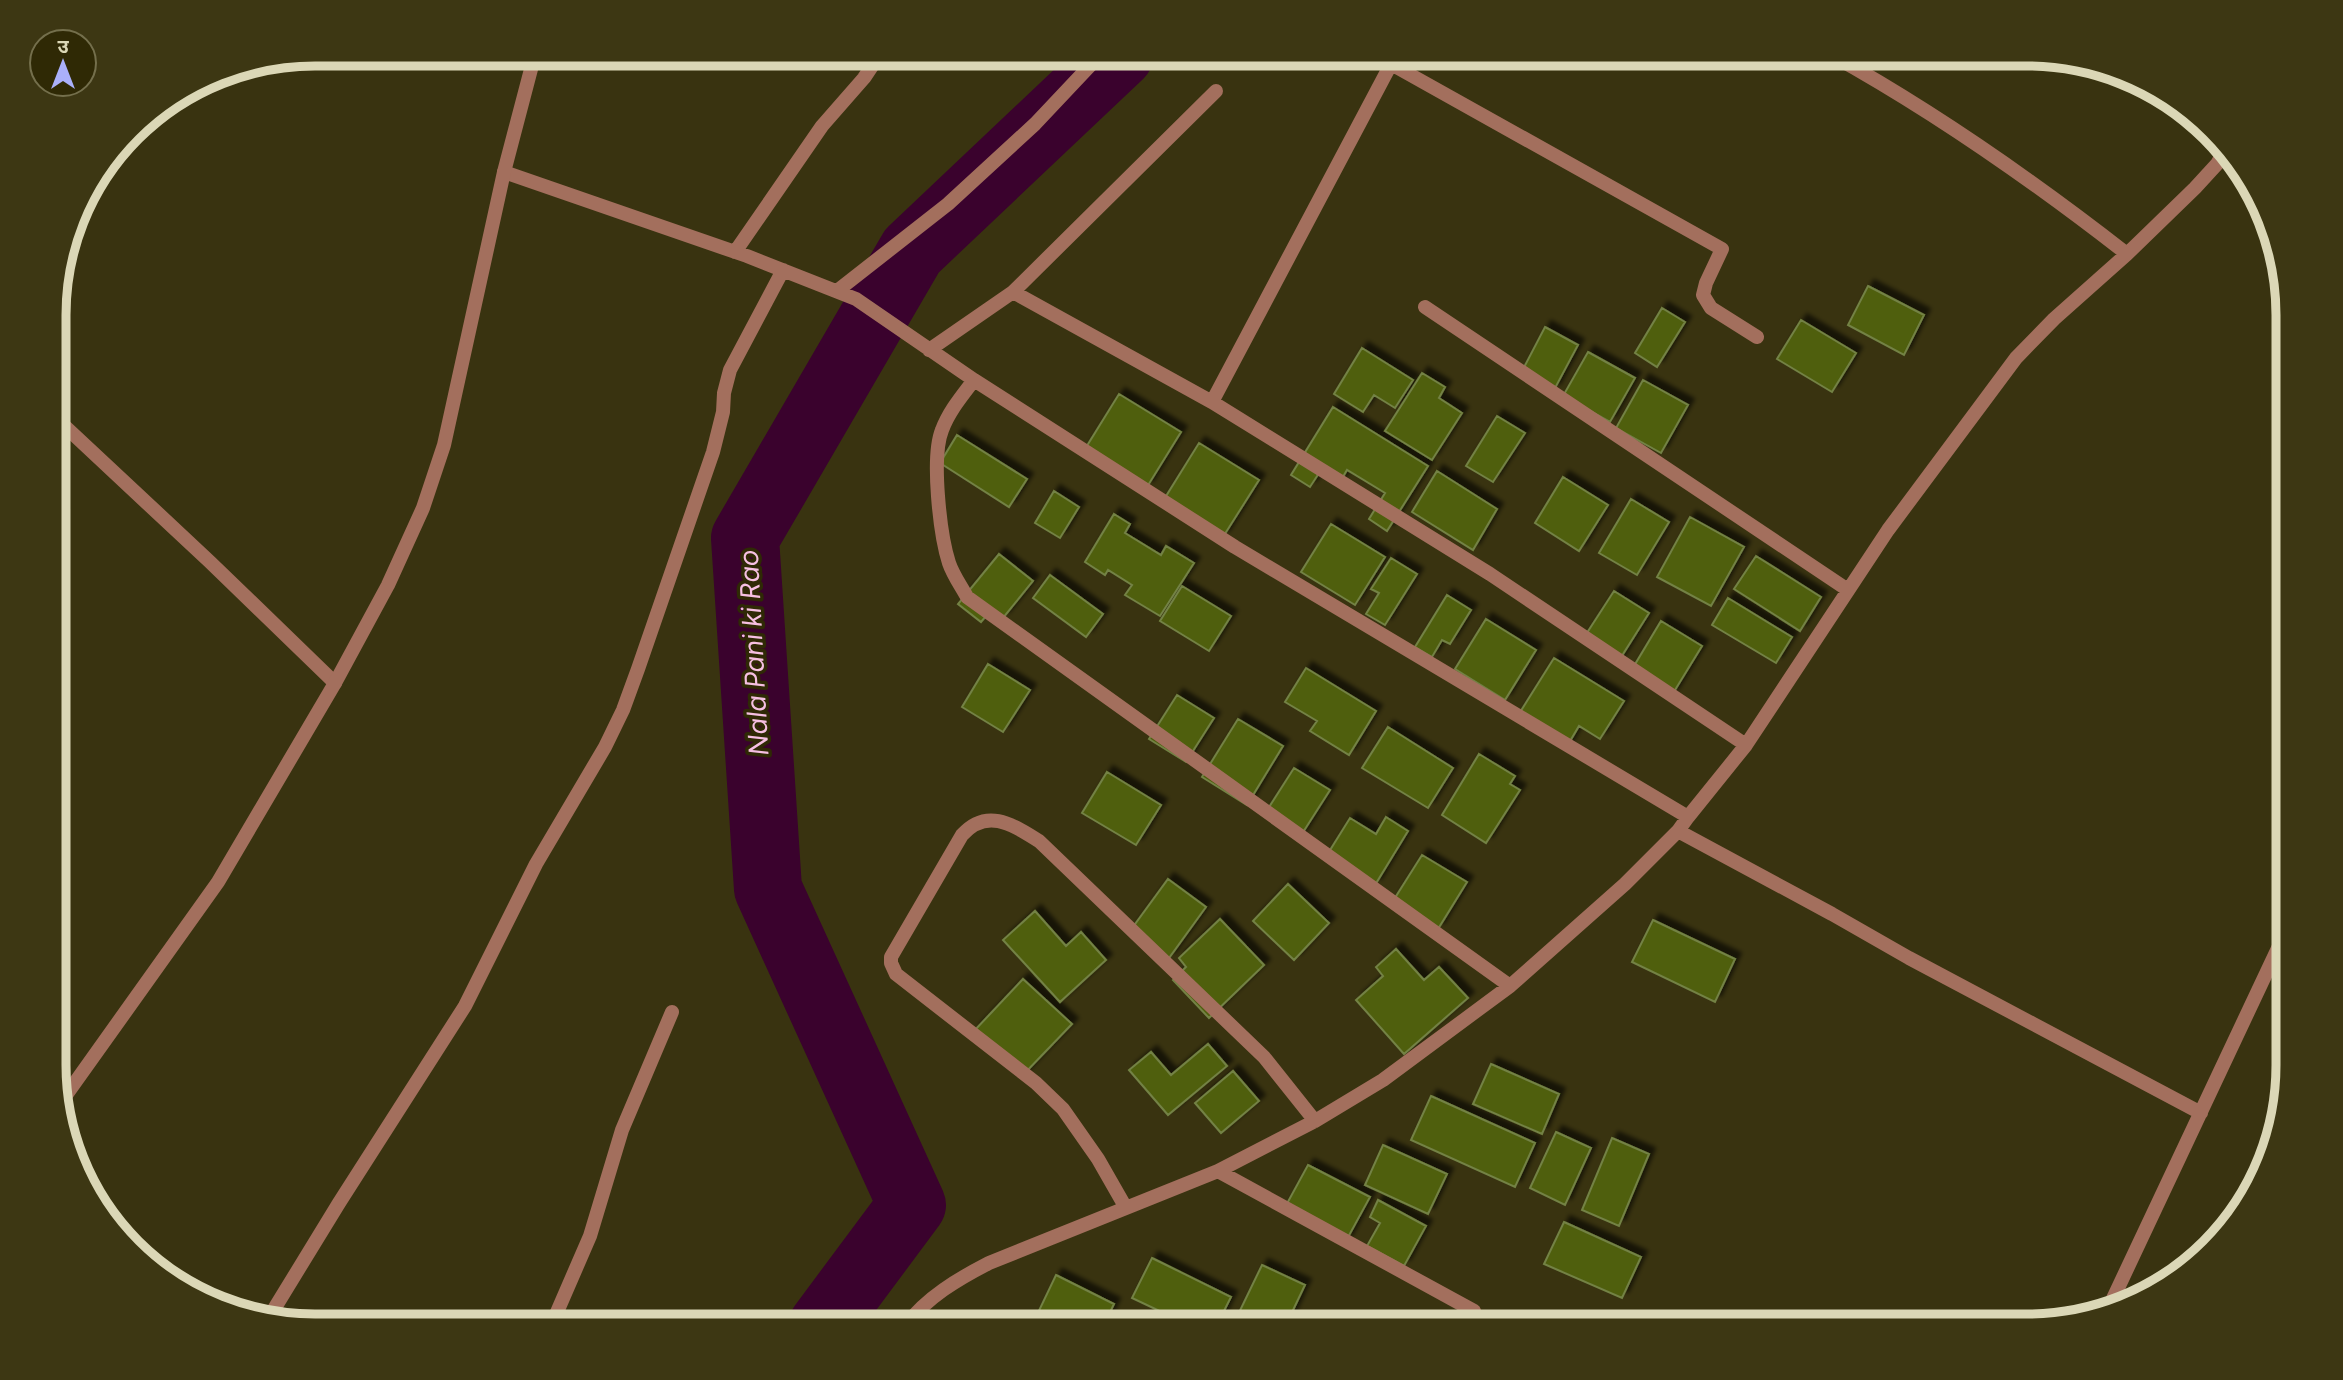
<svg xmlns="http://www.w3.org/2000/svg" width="2343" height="1380" viewBox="0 0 2343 1380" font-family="Figtree,'Noto Sans Devanagari',sans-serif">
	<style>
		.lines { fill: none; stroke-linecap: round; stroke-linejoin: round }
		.river { stroke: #3a022d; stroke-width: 68 }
		.building { fill: #505f11; stroke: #738244; stroke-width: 2; filter: url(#shadow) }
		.minor { stroke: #a36f5d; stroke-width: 14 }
		.tertiary { stroke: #a36f5d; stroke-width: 14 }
		.labels { text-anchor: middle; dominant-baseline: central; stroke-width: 7; stroke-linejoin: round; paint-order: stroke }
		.water-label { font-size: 28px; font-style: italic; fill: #f6bfe2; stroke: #2f2905 }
		.rim { fill: none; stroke: #dbd7b6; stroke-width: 9 }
	</style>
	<defs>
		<filter id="shadow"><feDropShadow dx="6" dy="-6" stdDeviation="2" flood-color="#0009"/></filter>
	</defs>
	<rect width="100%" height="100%" fill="#393310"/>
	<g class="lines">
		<!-- river -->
		<path class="river" d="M822,1326l90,-121 -144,-316 -23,-351 167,-287 208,-197"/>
	</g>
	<!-- building -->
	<path class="building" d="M1868,286l56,29 -20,40 -56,-30z
		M1662,308l23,14 -28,45 -22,-14z
		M1801,320l55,33 -24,39 -55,-33z
		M1545,327l33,18 -24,45 -33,-17z
		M1362,348l51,32 -18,28 -21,-13 -11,17 -29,-18z
		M1588,352l47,26 -25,44 -47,-26z
		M1422,373l23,14 -6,11 23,15 -30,47 -47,-29z
		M1643,380l45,25 -27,48 -45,-25z
		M1119,394l62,38 -34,55 -62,-38z
		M1333,407l95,59 -41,65 -18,-12 16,-26 -38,-23 -7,12 -19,-12 -11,17 -19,-12z
		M1497,416l28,17 -32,49 -27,-16z
		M957,435l70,44 -18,28 -69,-44z
		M1199,443l60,37 -36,57 -60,-36z
		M1437,471l60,38 -24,41 -61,-38z
		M1563,477l45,28 -29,46 -44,-28z
		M1054,491l25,16 -19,31 -25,-15z
		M1631,499l38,23 -32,53 -38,-22z
		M1114,514l16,10 -5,9 36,22 5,-9 28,17 -34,53 -35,-21 7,-10 -24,-15 -3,5 -20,-13z
		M1690,517l54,30 -33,59 -54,-29z
		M1331,524l54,33 -30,48 -54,-33z
		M999,554l34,27 -30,37 -11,-9 -11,13 -23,-18z
		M1756,556l65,41 -21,34 -66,-42z
		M1391,558l26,16 -32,51 -19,-11 13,-21 -8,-4z
		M1050,575l53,39 -17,23 -53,-39z
		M1182,586l49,30 -22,35 -49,-30z
		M1614,591l35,22 -31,49 -35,-23z
		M1447,595l24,15 -21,34 -8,-4 -10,17 -17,-10z
		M1728,598l64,39 -16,26 -64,-38z
		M1486,619l50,31 -31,50 -50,-31z
		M1661,621l41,25 -30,49 -41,-24z
		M1554,658l70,43 -24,38 -21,-13 -13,22 -49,-31z
		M988,664l42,26 -27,42 -41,-25z
		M1306,668l70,43 -27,44 -39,-24 7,-10 -32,-19z
		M1177,695l37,23 -28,44 -37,-23z
		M1238,719l45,27 -36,59 -45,-28z
		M1388,727l65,41 -25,40 -66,-40z
		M1479,754l36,22 -5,8 10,6 -34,53 -44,-28z
		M1294,768l36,22 -30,47 -36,-22z
		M1107,772l54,33 -25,40 -54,-32z
		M1386,817l22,14 -33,54 -48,-30 23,-37 26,16z
		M1422,855l45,27 -29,47 -45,-28z
		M1168,879l38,28 -37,51 -39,-27z
		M1288,884l41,39 -35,37 -41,-39z
		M1035,911l31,35 15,-14 25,28 -46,42 -57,-62z
		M1220,919l44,46 -55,53 -36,-38 13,-13 -7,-9z
		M1653,920l82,39 -20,43 -83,-40z
		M1396,949l28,31 15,-13 29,31 -64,56 -48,-54 27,-24 -7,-9z
		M1023,979l49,45 -50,52 -48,-45z
		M1208,1044l19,22 -59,49 -39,-45 22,-18 20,23z
		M1491,1064l68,30 -17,40 -69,-30z
		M1233,1071l26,30 -38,32 -26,-30z
		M1431,1096l104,47 -20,44 -104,-47z
		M1556,1132l35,16 -26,57 -35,-17z
		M1612,1138l37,16 -30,72 -37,-16z
		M1383,1145l64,29 -19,40 -63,-29z
		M1308,1165l62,32 -24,44 -62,-32z
		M1378,1200l48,26 -22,40 -37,-20 13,-23 -10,-6z
		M1564,1222l77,35 -19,41 -78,-34z
		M1152,1258l79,39 -14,28h-28l-57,-27z
		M1262,1265l43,20 -19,40h-53z
		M1056,1275l58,29 -10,21 -61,1 -9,-5z"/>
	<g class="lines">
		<!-- minor -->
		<path class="minor" d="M1830,54c105,58 202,126 297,200
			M1391,64l331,185 -16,34 -3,12 8,13 46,29
			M504,172l243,84 109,43 118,81
			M78,211l38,-51 10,-18
			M735,252l87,-126 42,-48 16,-24
			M837,291l111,-87 87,-80 66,-70
			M1013,292l199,110 278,172 256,171
			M1425,307l423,283
			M929,350l84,-58 203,-201
			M1212,402l179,-338 -22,-10
			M56,418l154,144 125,121
			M1678,831l154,83 77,44 292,155
			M1510,986l-543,-389c-6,-11 -14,-22 -18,-34 -9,-28 -18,-106 -7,-133 7,-19 20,-34 32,-50l261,167 453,270
			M1218,1171l256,140
			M1126,1208l-28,-49 -35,-50 -27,-26 -140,-109 -5,-11v-6l71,-122c25,-28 51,-10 77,6l225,216 51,64
			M2110,1305l178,-378
			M268,1319l71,-116 126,-197 71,-142 69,-117 18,-37 15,-41 75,-217 10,-40 1,-19 6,-23 53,-100
			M551,1326l39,-90 32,-106 50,-118
			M905,1326c22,-29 53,-47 84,-63l229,-92 97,-50 68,-41 127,-94 115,-102 53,-53 10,-14 58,-72 142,-215 128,-172 38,-39 73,-65 68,-66 22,-24 7,-12"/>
		<!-- tertiary -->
		<path class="tertiary" d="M59,1105l159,-223 117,-199 53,-98 35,-77 21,-63 60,-273 31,-118"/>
	</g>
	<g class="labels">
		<!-- water labels -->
		<g class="water-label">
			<text transform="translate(753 653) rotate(-93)">Nala Pani ki Rao</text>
		</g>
	</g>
	<!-- crop -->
	<path d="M0 0H2343V1380H0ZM315 66H2027A249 249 0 0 1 2276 315V1065A249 249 0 0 1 2027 1314H315A249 249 0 0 1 66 1065V315A249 249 0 0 1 315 66Z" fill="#3d3713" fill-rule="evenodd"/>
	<path class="rim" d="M315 66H2027A249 249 0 0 1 2276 315V1065A249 249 0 0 1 2027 1314H315A249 249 0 0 1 66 1065V315A249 249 0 0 1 315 66Z"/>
	<!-- north arrow -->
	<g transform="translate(63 63)"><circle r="33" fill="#2f2905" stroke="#746f4c" stroke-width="2"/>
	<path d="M0-5L12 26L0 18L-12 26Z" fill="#aab0fb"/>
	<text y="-10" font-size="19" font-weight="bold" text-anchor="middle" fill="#dbd7b6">उ</text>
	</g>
</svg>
